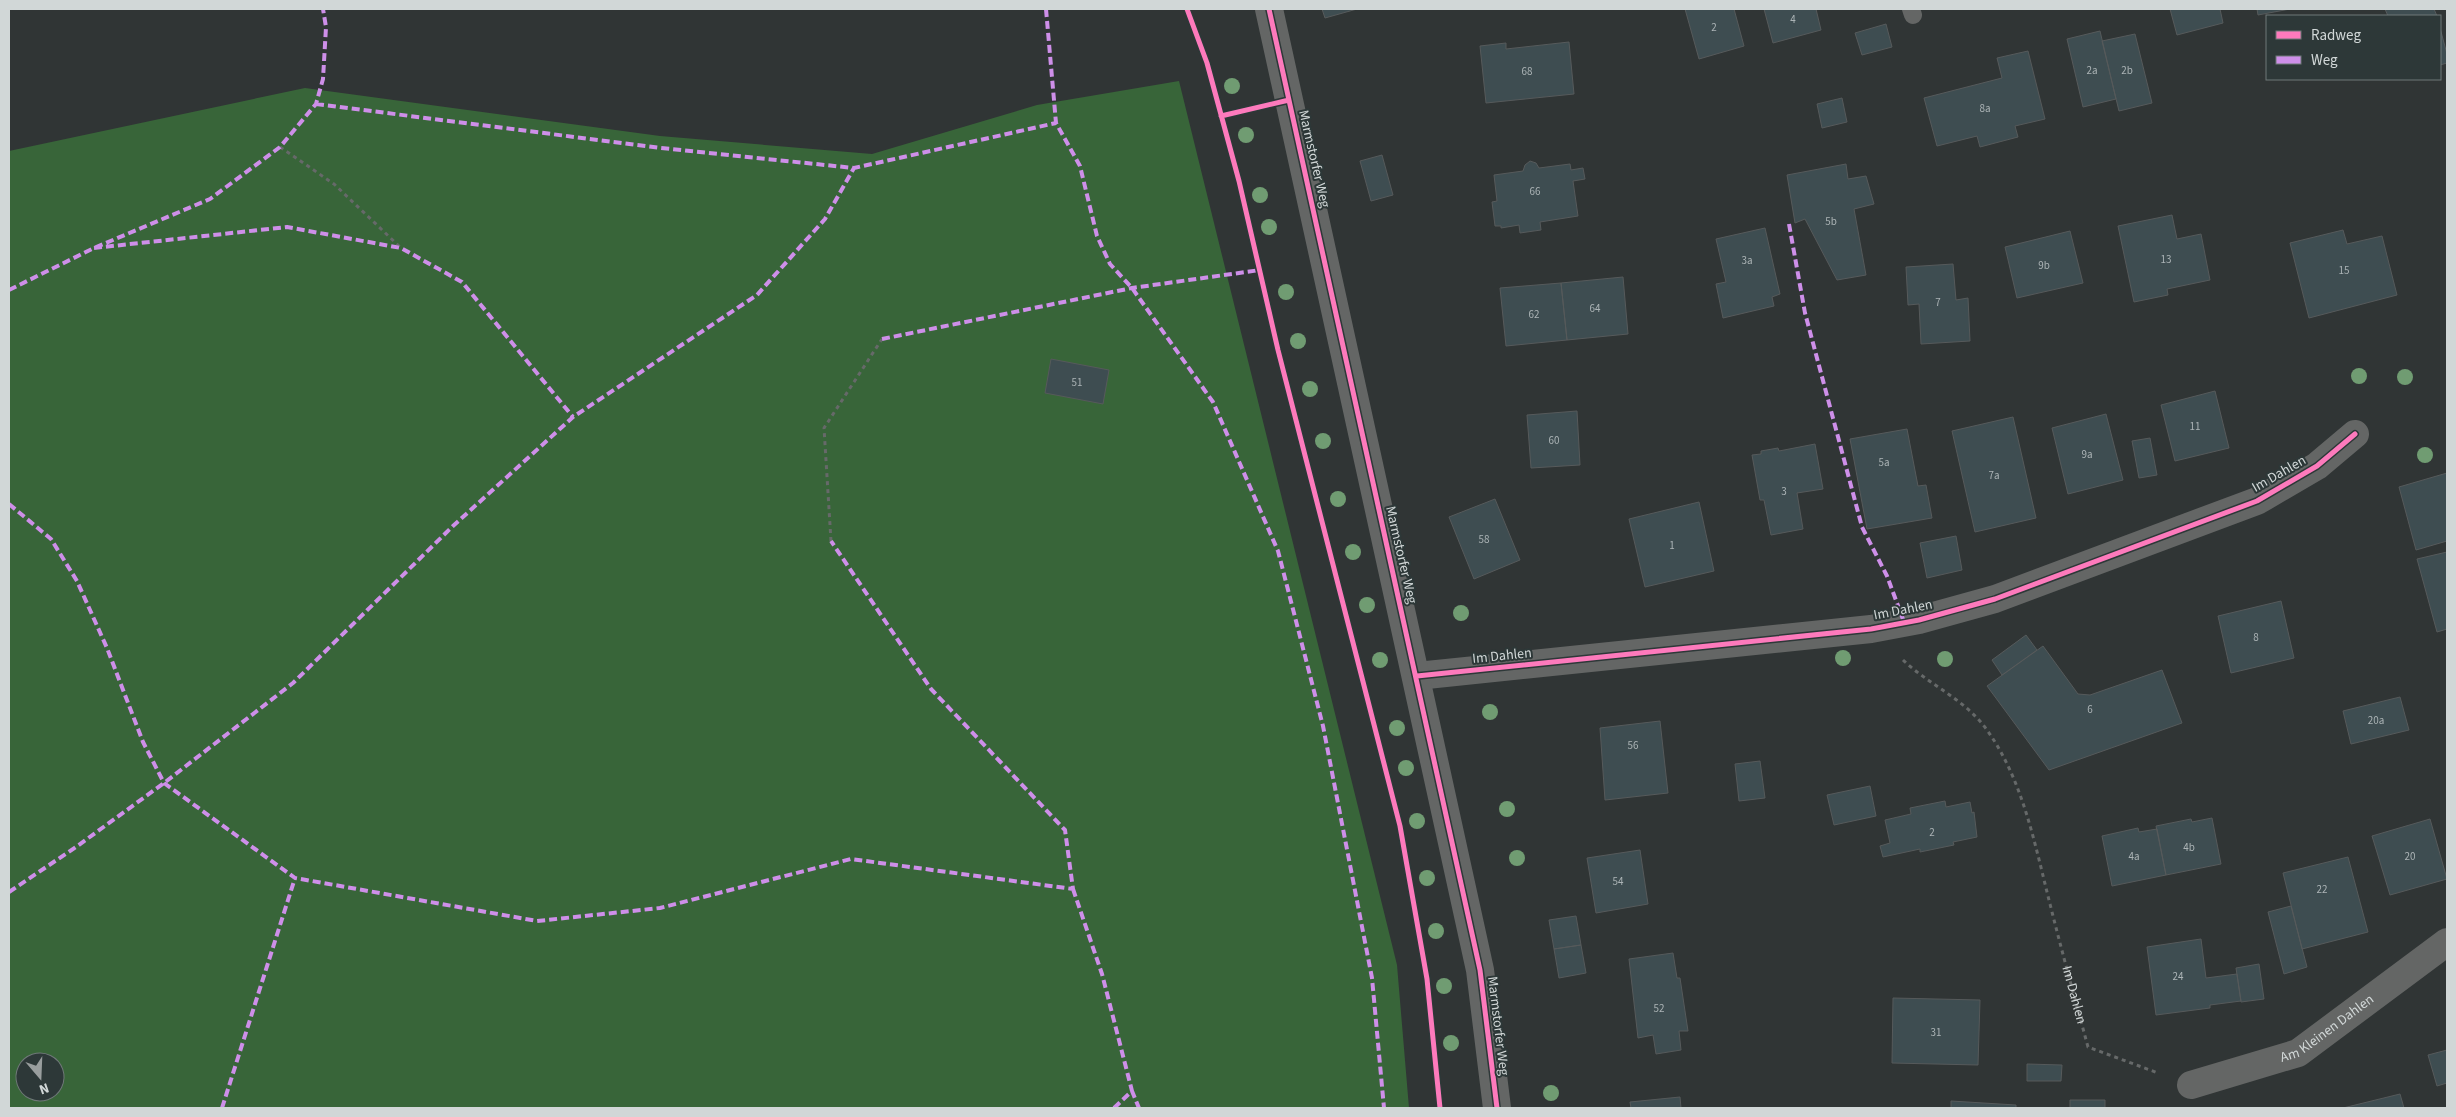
<svg xmlns="http://www.w3.org/2000/svg" width="2456" height="1117" viewBox="0 0 2456 1117" font-family="'Source Sans 3',sans-serif">
	<style>
		.forest { fill: #386539; fill-rule: evenodd }
		.building { fill: #3e4d51; stroke: #565a5b }
		.lines { fill: none; stroke-linecap: round; stroke-linejoin: round }
		.path { stroke: #666969; stroke-width: 3; stroke-dasharray: 4 4; stroke-linecap: butt }
		.service { stroke: #646665; stroke-width: 18 }
		.minor { stroke: #646665; stroke-width: 28 }
		.tertiary { stroke: #646665; stroke-width: 28 }
		.quiet { stroke: #ce8fe9; stroke-width: 4; stroke-dasharray: 8 4; stroke-linecap: butt }
		.cycleway-casing { stroke: #2d3838; stroke-width: 8 }
		.cycleway { stroke: #fd7abc; stroke-width: 5 }
		.tree { fill: #709c72 }
		.labels { text-anchor: middle; dominant-baseline: central; stroke-width: 4; stroke-linejoin: round; paint-order: stroke }
		.number-label { font-size: 11px; fill: #acb4b6 }
		.street-label { font-size: 14px; fill: #d1d7d7; stroke: #2d3838 }
	</style>
	<rect width="100%" height="100%" fill="#303535"/>
	<!-- forest -->
	<path class="forest" d="M1179,81l218,884 12,143h-1400v-957l296,-63 355,48 212,18 165,-49zM25,1062h30v30h-30z"/>
	<!-- building -->
	<path class="building" d="M1322,9h35l-32,9z
		M1685,9h49l10,37 -45,13z
		M1764,9h52l5,21 -48,13z
		M2170,9h50l3,14 -46,12z
		M2257,9h33l-32,6z
		M2385,9h49l3,7h-49z
		M1886,24l6,23 -30,8 -7,-22z
		M2440,28l7,26v9l-7,2z
		M2100,31l16,68 -33,8 -16,-68z
		M2135,34l17,69 -33,8 -17,-70z
		M1569,42l5,52 -88,9 -6,-57 26,-3v6z
		M2028,51l17,68 -30,7 3,11 -38,10 -3,-11 -40,10 -13,-48 78,-20 -5,-20z
		M1842,98l5,24 -25,6 -5,-24z
		M1382,155l11,40 -22,6 -11,-40z
		M1530,161l6,2 3,5 31,-4 1,6 12,-2 2,11 -12,2 5,35 -38,6 1,8 -21,3 -1,-8 -18,3v-2h-6l-3,-24 5,-1 -3,-26 29,-4 2,-6z
		M1846,164l2,15 18,-3 8,28 -20,5 12,66 -29,5 -32,-61 -10,4 -8,-48z
		M2172,215l5,24 24,-5 9,46 -43,9 1,6 -34,7 -16,-76z
		M1765,228l15,66 -8,3 2,9 -51,12 -7,-34 10,-2 -10,-43z
		M2343,230l4,14 35,-8 15,59 -88,23 -19,-75z
		M2070,231l13,52 -66,15 -12,-51z
		M1953,264l3,36 12,-2 2,43 -49,3 -2,-40 -11,1 -2,-38z
		M1623,277l5,57 -61,6 -6,-57z
		M1561,283l6,57 -61,6 -6,-58z
		M1051,359l58,11 -6,34 -58,-11z
		M2215,391l14,57 -54,13 -14,-56z
		M1577,411l3,54 -49,3 -4,-53z
		M2106,414l17,66 -55,14 -16,-66z
		M2013,417l23,101 -61,14 -23,-101z
		M1907,429l11,57 8,-1 6,33 -65,11 -17,-90z
		M2150,438l7,37 -18,3 -7,-37z
		M1815,444l8,45 -26,4 6,36 -32,6 -7,-35h-4l-8,-45 9,-1v-3l17,-3 1,3z
		M2447,473v68l-31,9 -17,-63z
		M1495,499l25,61 -46,19 -25,-62z
		M1699,502l15,69 -69,16 -16,-68z
		M1956,536l6,34 -35,8 -7,-35z
		M2447,552v77l-10,3 -20,-73z
		M2281,601l13,57 -63,15 -13,-57z
		M2026,635l11,15 -35,25 -10,-15z
		M2043,646l35,48 12,1 72,-25 20,53 -133,47 -62,-84z
		M2400,697l9,33 -58,14 -8,-33z
		M1660,721l8,72 -63,7 -5,-72z
		M1760,761l5,37 -26,3 -4,-37z
		M1870,786l6,30 -42,9 -7,-30z
		M1945,801l1,6 24,-5 2,11 2,-1 3,25 -24,5 1,3 -34,7v-3l-37,8 -3,-11 10,-3 -5,-23 26,-6 -1,-6z
		M2212,818l9,46 -55,11 -10,-49 35,-7 1,3z
		M2430,819l17,60 -57,16 -18,-59z
		M2138,828l1,4 18,-3 9,46 -54,11 -10,-50z
		M1640,850l8,54 -52,9 -9,-55z
		M2348,857l20,75 -66,17 -19,-76z
		M2291,906l16,61 -23,7 -16,-62z
		M1576,916l5,29 -27,4 -5,-29z
		M2201,939l5,39 31,-4 4,27 -31,4v3l-54,7 -9,-68z
		M1581,945l5,28 -27,5 -5,-29z
		M1673,953l4,25h3l8,53h-9l2,19 -25,4 -3,-19 -15,3 -9,-79z
		M2259,964l5,35 -23,3 -5,-34z
		M1893,998l87,2 -2,65 -86,-2z
		M2447,1050v33l-10,3 -9,-31z
		M2027,1064l35,1 -1,16h-34z
		M2400,1094l4,14h-61z
		M1680,1097l1,11h-50l-1,-6z
		M2070,1100h35v8h-35z
		M1951,1101l65,4v3h-65z"/>
	<g class="lines">
		<!-- path -->
		<g class="path">
			<path d="M280,147l54,37 67,64"/>
			<path d="M831,541l-7,-113 58,-89"/>
			<path id="s1" d="M1903,660c26,25 62,39 84,70 36,50 48,115 63,174 12,48 25,95 38,143l70,26"/>
		</g>
		<!-- service -->
		<path class="service" d="M1911,9l2,6"/>
		<!-- minor -->
		<g class="minor">
			<path d="M1417,676l454,-47 48,-9 76,-21 262,-98 60,-35 38,-32"/>
			<path id="s2" d="M2191,1085l107,-32 149,-111"/>
		</g>
		<!-- tertiary -->
		<path class="tertiary" d="M1269,9l211,961 17,138"/>
		<!-- quiet -->
		<path class="quiet" d="M1046,9l10,114 24,43 17,70 13,28 22,24 81,114 65,149 45,175 49,252 12,130
			M316,104l345,44 193,20 202,-45
			M1789,224l16,89 57,214 25,49 17,46
			M94,248l193,-21 114,21 61,34 111,135
			M9,290l85,-42 116,-49 70,-52 36,-43 7,-25 3,-52 -3,-18
			M882,339l250,-51 128,-18
			M9,504l42,35 26,42 30,67 36,94 21,41 131,95 242,43 123,-13 191,-49 222,30 -8,-59 -134,-141 -100,-148
			M1073,889l29,85 30,117
			M9,892l67,-45 88,-64 129,-100 160,-157 120,-109 184,-122 68,-76 29,-51
			M222,1108l73,-230
			M1114,1108l18,-17 7,17"/>
		<defs>
			<path id="cycleway" d="M1187,9l20,54 32,118 39,169 122,476 27,153 13,129
				M1269,9l211,961 17,138
				M1221,116l68,-16
				M1417,676l454,-47 48,-9 76,-21 262,-98 60,-35 38,-32"/>
		</defs>
		<!-- cycleway casing -->
		<use href="#cycleway" class="cycleway-casing"/>
		<!-- cycleway -->
		<use href="#cycleway" class="cycleway"/>
	</g>
	<!-- trees -->
	<g class="tree">
		<circle cx="1232" cy="86" r="8"/>
		<circle cx="1246" cy="135" r="8"/>
		<circle cx="1260" cy="195" r="8"/>
		<circle cx="1269" cy="227" r="8"/>
		<circle cx="1286" cy="292" r="8"/>
		<circle cx="1298" cy="341" r="8"/>
		<circle cx="2359" cy="376" r="8"/>
		<circle cx="2405" cy="377" r="8"/>
		<circle cx="1310" cy="389" r="8"/>
		<circle cx="1323" cy="441" r="8"/>
		<circle cx="2425" cy="455" r="8"/>
		<circle cx="1338" cy="499" r="8"/>
		<circle cx="1353" cy="552" r="8"/>
		<circle cx="1367" cy="605" r="8"/>
		<circle cx="1461" cy="613" r="8"/>
		<circle cx="1843" cy="658" r="8"/>
		<circle cx="1945" cy="659" r="8"/>
		<circle cx="1380" cy="660" r="8"/>
		<circle cx="1490" cy="712" r="8"/>
		<circle cx="1397" cy="728" r="8"/>
		<circle cx="1406" cy="768" r="8"/>
		<circle cx="1507" cy="809" r="8"/>
		<circle cx="1417" cy="821" r="8"/>
		<circle cx="1517" cy="858" r="8"/>
		<circle cx="1427" cy="878" r="8"/>
		<circle cx="1436" cy="931" r="8"/>
		<circle cx="1444" cy="986" r="8"/>
		<circle cx="1451" cy="1043" r="8"/>
		<circle cx="1551" cy="1093" r="8"/>
	</g>
	<g class="labels">
		<!-- number labels -->
		<g class="number-label">
			<text x="1793" y="19">4</text>
			<text x="1714" y="27">2</text>
			<text x="2092" y="70">2a</text>
			<text x="2127" y="70">2b</text>
			<text x="1527" y="71">68</text>
			<text x="1985" y="108">8a</text>
			<text x="1535" y="191">66</text>
			<text x="1831" y="221">5b</text>
			<text x="2166" y="259">13</text>
			<text x="1747" y="260">3a</text>
			<text x="2044" y="265">9b</text>
			<text x="2344" y="270">15</text>
			<text x="1938" y="302">7</text>
			<text x="1595" y="308">64</text>
			<text x="1534" y="314">62</text>
			<text x="1077" y="382">51</text>
			<text x="2195" y="426">11</text>
			<text x="1554" y="440">60</text>
			<text x="2087" y="454">9a</text>
			<text x="1884" y="462">5a</text>
			<text x="1994" y="475">7a</text>
			<text x="1784" y="491">3</text>
			<text x="1484" y="539">58</text>
			<text x="1672" y="545">1</text>
			<text x="2256" y="637">8</text>
			<text x="2090" y="709">6</text>
			<text x="2376" y="720">20a</text>
			<text x="1633" y="745">56</text>
			<text x="1932" y="832">2</text>
			<text x="2189" y="847">4b</text>
			<text x="2134" y="856">4a</text>
			<text x="2410" y="856">20</text>
			<text x="1618" y="881">54</text>
			<text x="2322" y="889">22</text>
			<text x="2178" y="976">24</text>
			<text x="1659" y="1008">52</text>
			<text x="1936" y="1032">31</text>
		</g>
		<!-- street labels -->
		<g class="street-label">
			<text transform="translate(1314 159) rotate(77)">Marmstorfer Weg</text>
			<text transform="translate(2279 474) rotate(-30)">Im Dahlen</text>
			<text transform="translate(1401 555) rotate(77)">Marmstorfer Weg</text>
			<text transform="translate(1903 610) rotate(-11)">Im Dahlen</text>
			<text transform="translate(1502 656) rotate(-6)">Im Dahlen</text>
			<text stroke="none"><textPath href="#s1" startOffset="390">Im Dahlen</textPath></text>
			<text transform="translate(1498 1026) rotate(83)">Marmstorfer Weg</text>
			<text stroke="none"><textPath href="#s2" startOffset="149">Am Kleinen Dahlen</textPath></text>
		</g>
	</g>
	<!-- border -->
	<rect width="2456" height="1117" fill="none" stroke="#d1d7d7" stroke-width="20"/>
	<!-- legend -->
	<rect x="2266" y="15" width="175" height="65" fill="#2d3838" stroke="#6f7878"/>
	<rect x="2276" y="31" width="25" height="8" fill="#fd7abc" stroke="#6f7878"/>
	<text x="2311" y="40" font-size="15" fill="#d1d7d7">Radweg</text>
	<rect x="2276" y="56" width="25" height="8" fill="#ce8fe9" stroke="#6f7878"/>
	<text x="2311" y="65" font-size="15" fill="#d1d7d7">Weg</text>
	<!-- north arrow -->
	<g transform="translate(40 1077) rotate(161)"><circle r="24" fill="#2d3838" stroke="#6f7878"/>
	<path d="M0-4L9 19L0 12L-9 19Z" fill="#999e9e"/>
	<text y="-8" font-size="14" font-weight="bold" text-anchor="middle" fill="#d1d7d7">N</text>
	</g>
</svg>
